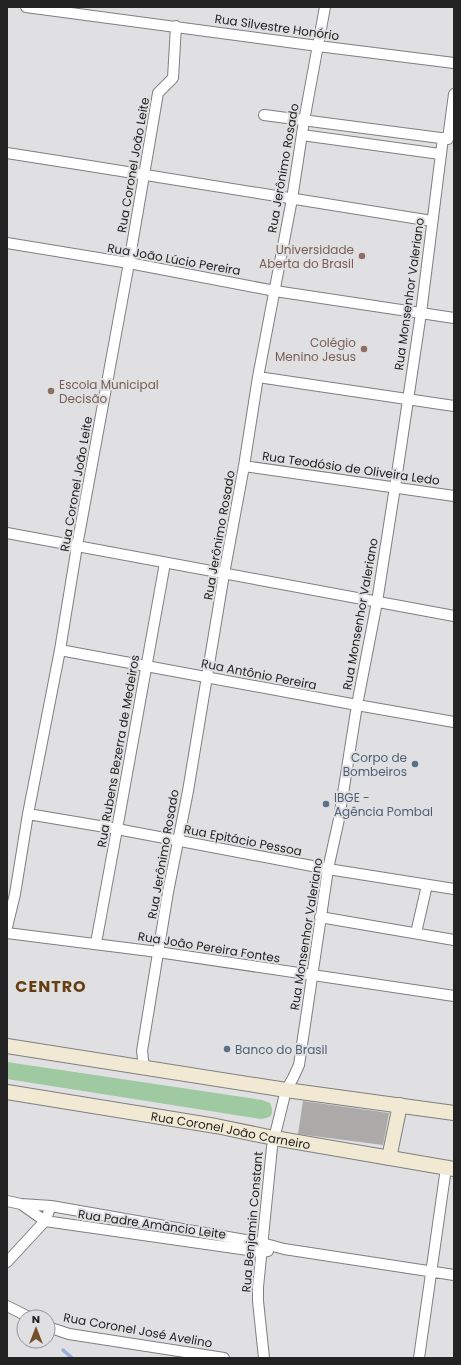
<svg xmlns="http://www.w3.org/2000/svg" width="461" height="1365" viewBox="0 0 461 1365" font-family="Poppins,sans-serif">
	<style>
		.green { fill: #9ec9a1 }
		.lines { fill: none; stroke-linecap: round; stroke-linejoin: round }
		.stream { stroke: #95afde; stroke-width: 3.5 }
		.building { fill: #abaaa9 }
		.street-casing { stroke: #7e7f80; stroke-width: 12 }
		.secondary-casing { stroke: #7e7f80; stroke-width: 16 }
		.street { stroke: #fff; stroke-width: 10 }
		.secondary { stroke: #f2e9d5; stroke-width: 14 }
		.education-dot { fill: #8d6e63; stroke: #e0e0e2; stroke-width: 1.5 }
		.service-dot { fill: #5c6f8a; stroke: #e0e0e2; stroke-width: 1.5 }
		.labels { text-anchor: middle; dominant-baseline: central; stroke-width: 4; stroke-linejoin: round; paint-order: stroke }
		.street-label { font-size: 12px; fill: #232323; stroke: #e0e0e2 }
		.education-label { font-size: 12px; fill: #785e54; stroke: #e0e0e2; text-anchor: end }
		.service-label { font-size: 12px; fill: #4e5e75; stroke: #e0e0e2; text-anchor: start }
		.district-label { font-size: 16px; font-weight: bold; letter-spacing: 1px; fill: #663f11; stroke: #e0e0e2 }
	</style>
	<rect width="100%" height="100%" fill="#e0e0e2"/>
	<!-- green -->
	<path class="green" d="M7,1062l255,38 8,3c4,10 3,15 -9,16l-254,-40z"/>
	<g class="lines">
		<!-- stream -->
		<path class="stream" d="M63,1350l9,8"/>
	</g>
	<!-- building -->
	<path class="building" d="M303,1101l86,12 -6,32 -85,-11z"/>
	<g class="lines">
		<defs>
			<path id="street" d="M26,7l292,39 136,17
				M264,115l184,24 6,-45
				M302,135l138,19
				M7,153c142,22 284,46 425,68
				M7,243l122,20 146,28 179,27
				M258,377l196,29
				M244,466l210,30
				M7,533l447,83
				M60,650l297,55 97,17
				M28,814l89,15 211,40 126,20
				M320,917l134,23
				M7,927l8,-33 13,-80 32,-164 17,-104 52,-283 29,-170 15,-15 3,-52
				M7,933l151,19 296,44
				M416,933l11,-48
				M96,943l21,-114 48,-266
				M144,1067l-2,-16 26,-159 20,-101 36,-217 20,-108 14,-89 34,-178 12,-78 21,-114
				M7,1201l14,3 30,2 211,37 22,6 170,26
				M21,1204l24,17 216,31 7,-1
				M7,1262l38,-41 6,-15
				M7,1306l22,11
				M48,1327l21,7 155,24
				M264,1358l-6,-57v-14l14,-140 14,-57 7,-12 6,-13 29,-196 11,-50 18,-114 20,-103 18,-115 26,-174 22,-175
				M419,1358l27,-190"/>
			<g id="secondary">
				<path d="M7,1046l279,44 168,23"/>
				<path id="s1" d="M7,1092l209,34 58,12 180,31"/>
				<path d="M389,1158l11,-53"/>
			</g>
		</defs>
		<!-- street casing -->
		<use href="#street" class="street-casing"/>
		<!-- secondary casing -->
		<use href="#secondary" class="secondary-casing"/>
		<!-- street -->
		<use href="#street" class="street"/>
		<!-- secondary -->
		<use href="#secondary" class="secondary"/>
	</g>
	<!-- markers -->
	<g class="education-dot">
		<circle cx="362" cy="256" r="4"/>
		<circle cx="364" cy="349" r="4"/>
		<circle cx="51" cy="391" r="4"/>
	</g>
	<g class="service-dot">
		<circle cx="415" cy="764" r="4"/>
		<circle cx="326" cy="804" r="4"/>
		<circle cx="227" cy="1049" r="4"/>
	</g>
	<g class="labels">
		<!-- street labels -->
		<g class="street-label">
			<text transform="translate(277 27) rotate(8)">Rua Silvestre Honório</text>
			<text transform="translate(133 165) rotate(-80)">Rua Coronel João Leite</text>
			<text transform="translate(283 168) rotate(-80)">Rua Jerônimo Rosado</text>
			<text transform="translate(174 259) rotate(10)">Rua João Lúcio Pereira</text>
			<text transform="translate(409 294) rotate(-82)">Rua Monsenhor Valeriano</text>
			<text transform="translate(351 468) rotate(8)">Rua Teodósio de Oliveira Ledo</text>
			<text transform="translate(76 484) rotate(-80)">Rua Coronel João Leite</text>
			<text transform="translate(219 535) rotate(-80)">Rua Jerônimo Rosado</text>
			<text transform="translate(360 614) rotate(-80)">Rua Monsenhor Valeriano</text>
			<text transform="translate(259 674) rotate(11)">Rua Antônio Pereira</text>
			<text transform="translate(118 751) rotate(-80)">Rua Rubens Bezerra de Medeiros</text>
			<text transform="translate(243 840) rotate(11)">Rua Epitácio Pessoa</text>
			<text transform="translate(163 854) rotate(-80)">Rua Jerônimo Rosado</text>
			<text transform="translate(306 934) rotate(-81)">Rua Monsenhor Valeriano</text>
			<text transform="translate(209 947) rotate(9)">Rua João Pereira Fontes</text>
			<text stroke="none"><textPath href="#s1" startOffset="227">Rua Coronel João Carneiro</textPath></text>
			<text transform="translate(252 1222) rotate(-85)">Rua Benjamin Constant</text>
			<text transform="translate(152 1224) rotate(8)">Rua Padre Amâncio Leite</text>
			<text transform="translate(138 1330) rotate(10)">Rua Coronel José Avelino</text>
		</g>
		<!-- education labels -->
		<g class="education-label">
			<text x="354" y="249">Universidade<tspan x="354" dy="14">Aberta do Brasil</tspan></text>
			<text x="356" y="342">Colégio<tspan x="356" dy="14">Menino Jesus</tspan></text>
			<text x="59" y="384" text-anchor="start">Escola Municipal<tspan x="59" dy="14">Decisão</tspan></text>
		</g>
		<!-- service labels -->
		<g class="service-label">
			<text x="407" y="757" text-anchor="end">Corpo de<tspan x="407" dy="14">Bombeiros</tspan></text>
			<text x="334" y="797">IBGE -<tspan x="334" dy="14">Agência Pombal</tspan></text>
			<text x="235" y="1049">Banco do Brasil</text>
		</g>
		<!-- district labels -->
		<g class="district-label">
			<text x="51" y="986">CENTRO</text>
		</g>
	</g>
	<!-- border -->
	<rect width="461" height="1365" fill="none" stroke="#232323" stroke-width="16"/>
	<!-- north arrow -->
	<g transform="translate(36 1329)"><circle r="19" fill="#e0e0e2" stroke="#949496"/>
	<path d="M0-3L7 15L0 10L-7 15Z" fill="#74502a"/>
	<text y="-6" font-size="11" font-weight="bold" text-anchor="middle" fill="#232323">N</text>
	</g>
</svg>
